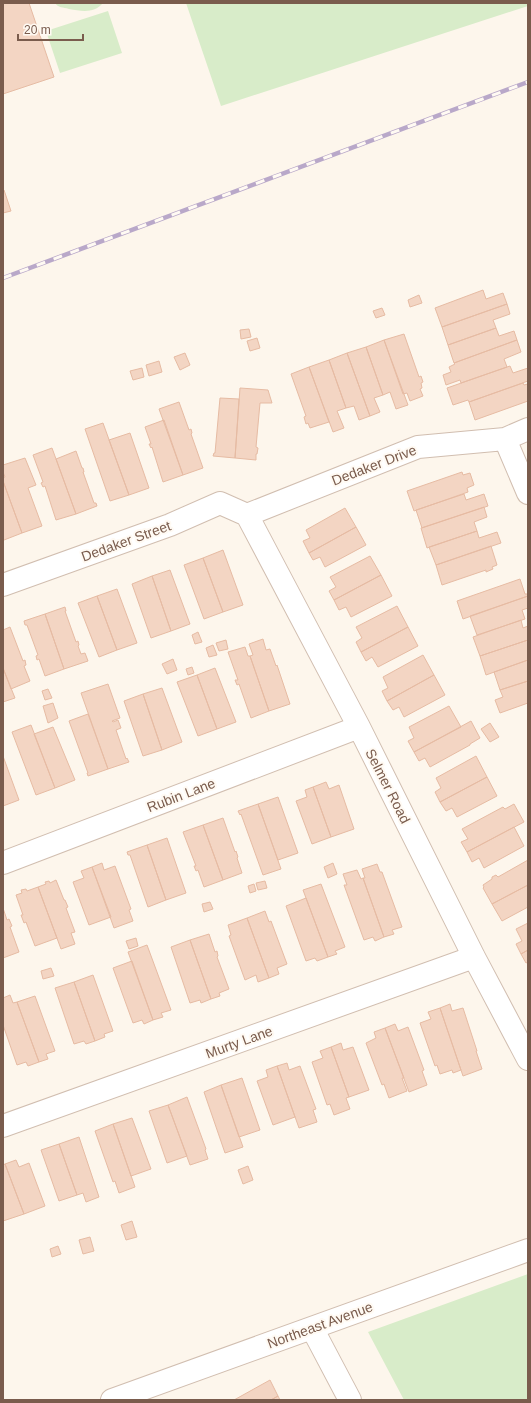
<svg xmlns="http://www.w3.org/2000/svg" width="531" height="1403" viewBox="0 0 531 1403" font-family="Helvetica,sans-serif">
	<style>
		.green { fill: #d8ecc9 }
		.building { fill: #f3d5c3; stroke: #e6bba3 }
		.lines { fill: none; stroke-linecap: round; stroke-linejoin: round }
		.minor-casing { stroke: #d1beb0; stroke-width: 24 }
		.minor { stroke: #fff; stroke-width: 22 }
		.rail-casing { stroke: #b9a8c9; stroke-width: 4.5 }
		.rail { stroke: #fffaf3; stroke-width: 3; stroke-dasharray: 9; stroke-linecap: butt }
		.labels { text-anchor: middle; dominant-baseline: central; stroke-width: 4; stroke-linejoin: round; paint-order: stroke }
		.street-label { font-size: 14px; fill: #7a5c4d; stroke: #fffaf3 }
	</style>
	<rect width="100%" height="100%" fill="#fdf6ec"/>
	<!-- green -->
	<path class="green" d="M55,3h48c-9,11 -22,8 -34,6 -6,-2 -11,-1 -14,-6z
		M186,3h342v3l-307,100z
		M108,11l14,42 -62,20 -14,-42z
		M528,1274v126h-124l-36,-68z"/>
	<!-- building -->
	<path class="building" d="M3,3h26l25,74 -51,17z
		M4,190l7,21 -8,2v-22z
		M483,290l3,9 17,-6 4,11 -65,23 -7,-19z
		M419,295l3,8 -12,4 -2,-7z
		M507,304l3,10 -17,6 3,8 -48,17 -6,-18z
		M382,308l3,7 -9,3 -3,-7z
		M496,328l3,8 15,-5 3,9 -63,23 -6,-18z
		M249,329l2,8 -10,2 -1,-9z
		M404,334l15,43 2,-1 2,6 -2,1 1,5 -2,1 3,7 -13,5 -3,-8 -4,1 -19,-54z
		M257,338l3,10 -10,3 -3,-10z
		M384,340l24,65 -12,4 -6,-17 -7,3 -17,-48z
		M517,340l4,12 -17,7 3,8 -46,16 -1,-3 -14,5 -3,-10 8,-3 -2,-5 6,-3 -1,-1z
		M366,347l17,48 -9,3 6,14 -10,4 -23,-63z
		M185,353l5,12 -10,5 -6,-13z
		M347,353l23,63 -11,4 -5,-14 -8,2 -17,-48z
		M329,360l17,48 -9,3 7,17 -11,4 -24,-65z
		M159,361l3,11 -13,4 -3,-11z
		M510,366l3,7 15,-5v13l-59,21 -1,-2 -15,5 -6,-17z
		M309,367l20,55 -19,6 -2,-5 -2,1 -2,-7 2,-1 -15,-42z
		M142,368l2,9 -11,3 -3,-9z
		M523,383l1,2 4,-1v17l-53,19 -6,-18z
		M240,388l28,2 4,13h-12l-4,44 2,1 -1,6h-1v6l-21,-2z
		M220,398l19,1 -4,59 -22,-2 1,-3h1z
		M179,402l10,28 2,-1 1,4 -1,1 12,34 -20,7 -24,-66z
		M164,420l19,55 -20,7 -11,-35 -1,1 -2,-4h2l-6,-17z
		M103,423l26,72 -19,6 -25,-72z
		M130,433l19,55 -20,7 -20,-55z
		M52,448l24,66 -20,6 -11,-34 -2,1 -2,-4 2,-1 -10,-27z
		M76,451l6,17h1l1,4h-1l11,31h2l1,3 -21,8 -20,-55z
		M25,458l11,27 -8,3 14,38 -20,7 -19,-52v-3l2,-1 -2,-5v-7z
		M462,472l1,3 7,-2 4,12 -7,3 1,4 -54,19 -7,-20z
		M3,481l19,52 -18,7 -1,-1z
		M464,494l2,6 18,-6 4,12 -66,22 -6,-18z
		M484,507l3,10 -13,5 3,9 -50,17 -6,-20z
		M345,508l11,19 -47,26 -6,-12 7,-3 -4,-8z
		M356,527l10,18 -41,22 -5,-10 -7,3 -4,-7z
		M477,531l2,7 18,-6 4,11 -65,22 -7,-18z
		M491,546l6,19 -5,2 1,2 -7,3v-2l-44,15 -6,-20z
		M223,550l20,55 -20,7 -20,-54z
		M370,556l11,19 -47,25 -5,-9 7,-4 -6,-10z
		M203,558l20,54 -19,7 -20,-54z
		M170,570l20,54 -19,7 -19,-55z
		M381,575l11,21 -41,21 -5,-10 -7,3 -5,-10z
		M152,576l19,55 -20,7 -19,-54z
		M520,579l5,15h3v2l-65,23 -6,-18z
		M117,589l20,54 -20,7 -20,-54z
		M97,596l20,54 -18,7 -21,-54z
		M528,596v12l-6,2 3,9 -48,16 -7,-19z
		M397,606l11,21 -47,25 -5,-10 6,-4 -6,-11z
		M65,607l1,4h-1l11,31 2,-1 1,4 -1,1 3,8 4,-1 3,8 -24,8 -19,-55z
		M45,614l19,55 -19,7 -6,-17 -2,1 -1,-4 2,-1 -11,-30h-2l-1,-4z
		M521,620l2,8 5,-2v14l-48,16 -7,-19z
		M10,627l13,34 2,-1 1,5 -2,1 6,15 -19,8 -8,-21v-38z
		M408,627l10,19 -40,21 -6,-10 -6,4 -5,-9z
		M198,632l4,10 -7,2 -3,-9z
		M263,639l3,11 4,-1 6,17 1,-1 13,39 -21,7 -19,-55 3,-1 -4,-11z
		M226,640l2,9 -9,2 -3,-8z
		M528,640v20l-42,15 -6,-19z
		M213,645l4,10 -8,2 -3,-9z
		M245,647l3,9h2l19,55 -18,7 -12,-34 -2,1 -2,-5h3l-10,-28z
		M423,655l11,20 -47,26 -5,-10 6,-3 -5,-11z
		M173,659l4,11 -10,4 -5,-10z
		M528,660v21l-28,9 -6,-18z
		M192,667l2,6 -6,2 -2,-6z
		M3,668l12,30 -12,4z
		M215,668l21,54 -19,7 -20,-54z
		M197,675l20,54 -19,7 -21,-54z
		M434,675l11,20 -41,22 -5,-10 -6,3 -6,-9z
		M528,681v22l-28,10 -5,-13 8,-3 -3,-7z
		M108,684l12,34 -8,3 1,1 5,-2 3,8 -5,2 10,29 1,-1 2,4 -21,7 -27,-76z
		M162,688l20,54 -20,8 -19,-56z
		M48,689l4,9 -7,2 -3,-9z
		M143,694l19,56 -19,6 -19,-55z
		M53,703l5,15 -10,5 -5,-17z
		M449,706l12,21 -47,25 -6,-11 6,-3 -5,-11z
		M88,714l20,55 -20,7 -1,-3h1l-19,-52z
		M471,721l9,17 -10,6v1l-40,22 -5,-9 -6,3 -5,-9z
		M490,723l9,14 -9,5 -9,-13z
		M31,725l24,63 -19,7 -24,-63z
		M53,727l22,53 -20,8 -21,-54z
		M3,756l16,44 -16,6z
		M476,756l11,21 -47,25 -5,-10 6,-4 -5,-10z
		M487,777l10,19 -40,21 -5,-9 -6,3 -6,-9z
		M326,782l3,7 10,-4 15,44 -23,8 -18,-50z
		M313,787l18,50 -19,7 -16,-43 11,-4 -2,-7z
		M278,797l20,56 -20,7 -20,-56z
		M258,804l23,65 -18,6 -22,-61 -1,1 -2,-4z
		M514,804l10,18 -57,30 -6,-10 7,-3 -6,-10 41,-22 2,2z
		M223,818l12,34 1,-1 2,6 -1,1 5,15 -19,7 -20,-55z
		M203,825l20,55 -19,7 -6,-17 -2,1 -2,-5h2l-13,-34z
		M514,827l10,19 -40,22 -5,-10 -7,4 -5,-10z
		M167,838l19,55 -20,7 -19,-55z
		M147,845l19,55 -18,7 -18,-52h-2l-1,-3z
		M528,860v25l-36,19 -9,-16 1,-1 -1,-2 9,-6v-2l4,-2 2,2z
		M102,863l2,7 11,-4 16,43 -2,1 4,11 -19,7 -22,-61z
		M333,863l4,11 -9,4 -4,-11z
		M377,864l3,8h2l20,55 -10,3 2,4 -10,3 -21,-59h2l-3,-9z
		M92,867l19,50 -22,8 -16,-43 11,-4 -3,-7z
		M357,870l4,9 2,-1 21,59 -9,4 -2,-4 -9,3 -20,-55h3l-4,-11z
		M56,880l8,20h1l3,7 -2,1 9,24 -4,1 4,11 -14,5 -23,-62 8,-3 -1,-2 4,-1 1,2z
		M265,881l2,7 -9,2 -2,-7z
		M254,884l2,7 -6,2 -2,-7z
		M321,884l24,63 -10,4 2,3 -9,3 -25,-67z
		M528,885v22l-26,14 -10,-17z
		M38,887l19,51 -22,8 -9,-24 -2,1 -3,-8h2l-7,-20 6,-2 -1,-3 5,-1 1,2z
		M306,898l22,59 -11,4 -2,-3 -9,3 -20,-55z
		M210,902l3,7 -9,3 -2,-8z
		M3,908l4,12 2,-1 3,7 -2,1 9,25 -16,6z
		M265,911l4,11 2,-1 16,43 -10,4 2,6 -10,4 -22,-60z
		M247,918l22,60 -11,4 -2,-7 -11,5 -16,-44 2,-1 -3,-10z
		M528,923v27l-7,4 -5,-10 6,-3 -6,-12z
		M209,934l6,18 2,-1 1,5 -1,1 12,32 -10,4 1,3 -9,3 -21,-59z
		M136,938l2,8 -9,3 -3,-8z
		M190,940l21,59 -10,4 -1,-3 -10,3 -19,-56z
		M147,945l24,65 -10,3 2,4 -10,3 -25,-68z
		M528,950v12l-2,1 -5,-9z
		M132,961l21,59 -9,4 -2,-4 -9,3 -20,-55z
		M51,968l3,8 -11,3 -2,-8z
		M93,975l20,56 -9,3 1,3 -10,4 -21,-59z
		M74,982l21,59 -9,3 -2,-3 -10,3 -19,-56z
		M10,995l3,8 4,-1 22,60 -11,4 -2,-4 -9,3 -14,-40v-27z
		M35,996l20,55 -9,3 2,5 -9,3 -22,-60z
		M450,1004l2,7 11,-3 14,43h-1l6,18 -19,7 -23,-68z
		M440,1008l21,62 -8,3 -1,-3 -12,4 -3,-9 -2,1 -15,-43 11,-4 -3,-7z
		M395,1024l3,7 10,-4 16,43 -2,1 5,14 -18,7 -24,-64z
		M385,1028l19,50h-2l5,13 -18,7 -5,-14 -2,1 -16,-42 10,-5 -2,-6z
		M341,1043l2,7 10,-3 16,43 -20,7 -18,-50z
		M331,1047l18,50 -3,1 4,11 -16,6 -4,-11 -3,1 -15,-43 11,-4 -3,-7z
		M287,1063l2,7 11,-4 16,43 -3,1 4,12 -18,6 -22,-62z
		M277,1066l18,51 -22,8 -16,-44 11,-4 -2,-7z
		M242,1078l18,52 -21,7 -18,-52z
		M221,1085l22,62 -18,6 -21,-61z
		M187,1097l19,52 -1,1 3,9 -18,6 -22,-60z
		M168,1105l19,51 -20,7 -18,-52z
		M132,1118l19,51 -20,7 -18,-52z
		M113,1124l22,63 -16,6 -4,-12 -2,1 -18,-51z
		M79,1137l20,60 -13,5 -3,-9 -6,2 -18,-51z
		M59,1144l18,51 -18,6 -18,-51z
		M16,1160l3,7 10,-4 16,43 -21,8 -19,-50z
		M5,1164l19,50 -21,7v-56z
		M248,1166l5,14 -10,4 -5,-14z
		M132,1221l5,16 -11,3 -5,-15z
		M90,1237l4,14 -11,3 -4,-14z
		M58,1246l3,8 -9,3 -2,-8z
		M270,1380l8,16 -7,4h-37z
		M278,1396l2,4h-9z"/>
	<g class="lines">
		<defs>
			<path id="minor" d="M505,439l23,54
				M247,515l112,212 115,230 54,102
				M247,515l171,-68 87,-8 23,-10
				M3,585l167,-60 50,-22 27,12
				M3,863l356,-136
				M3,1126l471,-169
				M312,1328l38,72
				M112,1400l416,-150"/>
		</defs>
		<!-- minor casing -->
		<use href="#minor" class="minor-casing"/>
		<!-- minor -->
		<use href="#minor" class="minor"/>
		<defs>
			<path id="rail" d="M3,278l525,-196"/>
		</defs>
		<!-- rail casing -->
		<use href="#rail" class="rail-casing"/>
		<!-- rail -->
		<use href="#rail" class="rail"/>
	</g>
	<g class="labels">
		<!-- street labels -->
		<g class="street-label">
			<text transform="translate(374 465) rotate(-21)">Dedaker Drive</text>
			<text transform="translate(126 541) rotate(-20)">Dedaker Street</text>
			<text transform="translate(388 786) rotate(63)">Selmer Road</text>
			<text transform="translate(181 795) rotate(-21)">Rubin Lane</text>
			<text transform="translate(239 1042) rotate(-20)">Murty Lane</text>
			<text transform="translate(320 1325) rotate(-20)">Northeast Avenue</text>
		</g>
	</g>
	<!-- border -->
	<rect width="531" height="1403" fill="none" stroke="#7a5c4d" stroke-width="8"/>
	<!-- scale -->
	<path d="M18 34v6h65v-6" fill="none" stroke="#7a5c4d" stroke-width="2"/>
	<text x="24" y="34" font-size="12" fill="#7a5c4d" stroke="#fffaf3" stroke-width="3" paint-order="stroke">20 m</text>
</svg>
